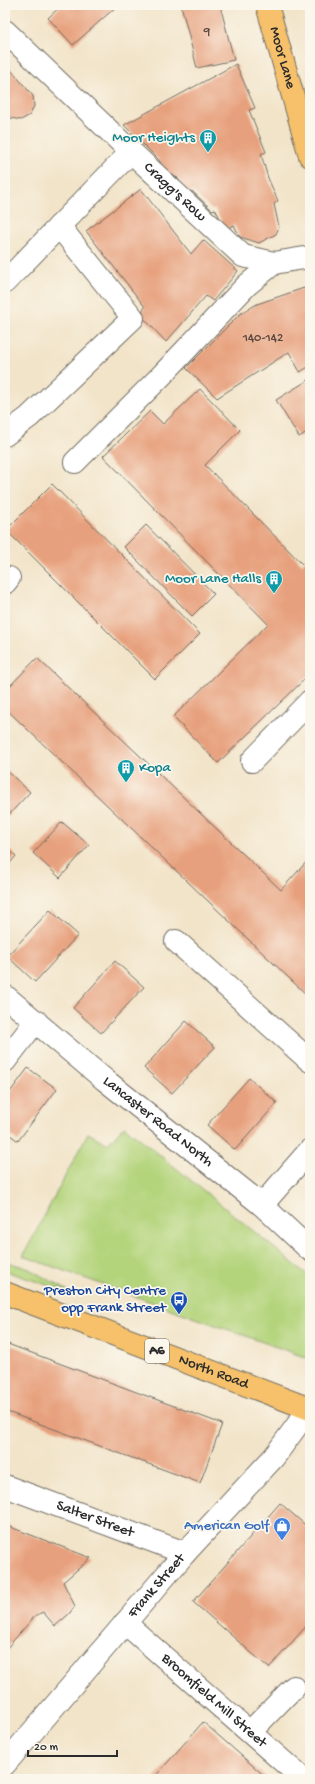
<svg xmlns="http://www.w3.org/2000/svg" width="315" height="1784" viewBox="0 0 315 1784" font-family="'Gochi Hand',sans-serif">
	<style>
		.green { fill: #b4d47c; stroke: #708054 }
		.building { fill: #e7a07d }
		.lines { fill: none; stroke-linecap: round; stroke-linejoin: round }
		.minor-casing { stroke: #716c62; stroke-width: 24 }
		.major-casing { stroke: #716c62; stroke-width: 24 }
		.highway-casing { stroke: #716c62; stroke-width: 24 }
		.minor { stroke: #fff; stroke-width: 22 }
		.major { stroke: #f6c16b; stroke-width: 22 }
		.highway { stroke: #f6c16b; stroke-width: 22 }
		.labels { text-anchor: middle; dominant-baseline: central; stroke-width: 3.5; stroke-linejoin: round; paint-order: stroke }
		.number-label { font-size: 13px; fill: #5a4840 }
		.shield { fill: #fbf7ec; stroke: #696865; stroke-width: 1 }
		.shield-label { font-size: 14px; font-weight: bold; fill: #2b2b2b }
		.street-label { font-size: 15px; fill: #2b2b2b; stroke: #fbf7ec }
		.culture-label { font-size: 15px; fill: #0d838f; stroke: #fbf7ec; text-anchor: end }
		.transit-label { font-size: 15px; fill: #164399; stroke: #fbf7ec; text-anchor: end }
		.shop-label { font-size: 15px; fill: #366cbe; stroke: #fbf7ec; text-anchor: end }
	</style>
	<rect width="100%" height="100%" fill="#fbf7ec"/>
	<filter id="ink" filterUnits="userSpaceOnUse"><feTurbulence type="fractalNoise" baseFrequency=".025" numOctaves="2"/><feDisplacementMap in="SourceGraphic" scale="8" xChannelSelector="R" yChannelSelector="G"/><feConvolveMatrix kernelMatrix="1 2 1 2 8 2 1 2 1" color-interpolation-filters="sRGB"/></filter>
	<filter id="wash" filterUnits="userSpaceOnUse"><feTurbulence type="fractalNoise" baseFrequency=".012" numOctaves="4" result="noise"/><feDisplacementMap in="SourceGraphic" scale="16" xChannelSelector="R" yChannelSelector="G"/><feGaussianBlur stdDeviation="0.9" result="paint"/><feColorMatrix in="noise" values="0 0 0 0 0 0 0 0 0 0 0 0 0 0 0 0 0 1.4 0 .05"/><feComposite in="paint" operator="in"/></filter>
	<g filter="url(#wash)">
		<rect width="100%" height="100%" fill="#f2e4c9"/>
		<!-- green -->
		<path class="green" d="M124,1126l186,151v82l-287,-103 65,-123 20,11z
			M5,1261l24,8 45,25 -69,-23z"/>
		<g id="blocks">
			<!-- building -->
			<path class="building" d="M62,5h56l-45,40 -25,-27z
				M181,5h39l14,55 -37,8z
				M5,63l28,33 1,10 -4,9 -9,5 -10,-2 -6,-6v-16l2,-4 -2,-2z
				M236,64l19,44 -6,2 17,42 -5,2 7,24 10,23 -4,3 5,23 -3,7 -17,9 -19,-6 -6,-12 -8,4 -11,-20 -3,1 -20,-19 -5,3 -10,-17 -6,4 -12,-21 -35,-35z
				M141,189l50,65 12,-14 35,31 -25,30 -7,-5 -40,46 -26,-28 5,-7 -59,-76z
				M304,288l6,9v69l-10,6 -11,-20 -72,46 -31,-30 54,-54 17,-10z
				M310,379v51l-11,7 -23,-37z
				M200,389l40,41 -35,35 97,99 8,-8v118l-92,89 -45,-46 95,-93 -165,-168 47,-45 13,13z
				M52,484l148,150 -45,45 -149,-149z
				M146,525l68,69 -22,22 -68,-69z
				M37,658l244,232 29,-32v140l-305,-290v-17z
				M5,769l25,23 -25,27z
				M62,822l27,23 -29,33 -27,-25z
				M5,846l11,10 -11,13z
				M50,910l28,25 -43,47 -28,-26z
				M115,961l29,26 -43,46 -28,-25z
				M186,1021l29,26 -43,46 -28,-25z
				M28,1068l29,21 -39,52 -13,-10v-32z
				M249,1078l28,25 -42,47 -28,-25z
				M5,1343l217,81 -22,59 -195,-72z
				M280,1503l30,26v93l-41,46 -76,-66z
				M5,1525l86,33 -28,24 12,24 -6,8 -14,12 -12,-14 -8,4 -30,34z
				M203,1722l65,57h-115z"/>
		</g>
	</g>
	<g filter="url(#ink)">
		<use href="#blocks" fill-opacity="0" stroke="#716c62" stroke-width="1"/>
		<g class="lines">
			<defs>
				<g id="minor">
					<path id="s1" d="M5,31l121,116 117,109 31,7 36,-6"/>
					<path d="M5,282l126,-130"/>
					<path d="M5,435l24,-18 104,-99 -74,-92"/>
					<path d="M75,462l87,-87 85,-90 27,-22"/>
					<path d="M5,583l4,-5"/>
					<path d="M252,761l58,-60"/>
					<path d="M176,941l134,120"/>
					<path id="s2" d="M5,996l100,84 157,125 48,45"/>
					<path d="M5,1061l31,-40"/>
					<path d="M262,1205l48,-55"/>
					<path id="s3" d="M5,1486l180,67"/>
					<path id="s4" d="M125,1623l178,156"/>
					<path d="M250,1732l44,-45"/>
					<path id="s5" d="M5,1764l180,-211 89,-96 35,-48"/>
				</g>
				<g id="major">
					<path id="s6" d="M267,5l43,151"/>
				</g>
				<g id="highway">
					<path id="s7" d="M5,1293l305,116"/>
				</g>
			</defs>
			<!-- minor casing -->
			<use href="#minor" class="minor-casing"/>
			<!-- major casing -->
			<use href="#major" class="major-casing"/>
			<!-- highway casing -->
			<use href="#highway" class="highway-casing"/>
			<!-- minor -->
			<use href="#minor" class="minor"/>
			<!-- major -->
			<use href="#major" class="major"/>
			<!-- highway -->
			<use href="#highway" class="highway"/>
		</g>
	</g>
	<!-- icons -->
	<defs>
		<symbol id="building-pin" viewBox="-11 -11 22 30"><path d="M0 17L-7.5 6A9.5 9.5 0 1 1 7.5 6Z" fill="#0f9aa8" stroke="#fbf7ec"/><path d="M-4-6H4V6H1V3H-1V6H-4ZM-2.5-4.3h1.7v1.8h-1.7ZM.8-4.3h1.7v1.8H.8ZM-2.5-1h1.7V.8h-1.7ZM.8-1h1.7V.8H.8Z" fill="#fff"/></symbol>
		<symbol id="bus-pin" viewBox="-11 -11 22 30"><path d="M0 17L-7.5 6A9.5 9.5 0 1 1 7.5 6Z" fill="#1a4fb4" stroke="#fbf7ec"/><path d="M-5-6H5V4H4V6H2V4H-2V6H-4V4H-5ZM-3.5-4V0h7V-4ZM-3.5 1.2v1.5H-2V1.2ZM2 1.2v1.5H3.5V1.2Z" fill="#fff"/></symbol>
		<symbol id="shop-pin" viewBox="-11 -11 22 30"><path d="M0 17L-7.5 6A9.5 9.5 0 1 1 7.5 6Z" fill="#3f7fe0" stroke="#fbf7ec"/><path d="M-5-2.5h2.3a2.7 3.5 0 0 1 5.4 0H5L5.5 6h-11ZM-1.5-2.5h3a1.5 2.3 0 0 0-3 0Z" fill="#fff"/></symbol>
	</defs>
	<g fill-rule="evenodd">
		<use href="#building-pin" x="198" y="128" width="20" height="27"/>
		<use href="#building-pin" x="264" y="569" width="20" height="27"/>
		<use href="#building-pin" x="116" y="758" width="20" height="27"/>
		<use href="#bus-pin" x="169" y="1290" width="20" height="27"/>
		<use href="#shop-pin" x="272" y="1516" width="20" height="27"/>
	</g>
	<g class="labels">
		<!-- number labels -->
		<g class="number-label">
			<text x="207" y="32">9</text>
			<text x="263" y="338">140-142</text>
		</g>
		<!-- shield labels -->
		<rect class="shield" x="145" y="1339" width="24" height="24" rx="3"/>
		<g class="shield-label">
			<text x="157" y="1351">A6</text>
		</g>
		<!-- street labels -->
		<g class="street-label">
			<text stroke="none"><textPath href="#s6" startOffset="55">Moor Lane</textPath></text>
			<text stroke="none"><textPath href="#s1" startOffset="234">Cragg's Row</textPath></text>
			<text stroke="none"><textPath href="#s2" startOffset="198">Lancaster Road North</textPath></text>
			<text stroke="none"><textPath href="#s7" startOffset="223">North Road</textPath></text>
			<text stroke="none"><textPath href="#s3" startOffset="96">Salter Street</textPath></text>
			<text stroke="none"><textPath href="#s5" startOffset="234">Frank Street</textPath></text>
			<text stroke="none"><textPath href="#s4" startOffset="118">Broomfield Mill Street</textPath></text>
		</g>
		<!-- culture labels -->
		<g class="culture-label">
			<text x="195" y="138">Moor Heights</text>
			<text x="261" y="579">Moor Lane Halls</text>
			<text x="139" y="768" text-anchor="start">Kopa</text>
		</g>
		<!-- transit labels -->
		<g class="transit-label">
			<text x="166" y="1291">Preston City Centre<tspan x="166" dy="17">opp Frank Street</tspan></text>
		</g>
		<!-- shop labels -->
		<g class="shop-label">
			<text x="269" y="1526">American Golf</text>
		</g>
	</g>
	<!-- margin -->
	<rect width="315" height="1784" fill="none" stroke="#fbf7ec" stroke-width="20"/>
	<!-- scale -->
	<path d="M28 1750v6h89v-6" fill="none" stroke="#2b2b2b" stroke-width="2"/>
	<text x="34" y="1750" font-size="12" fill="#2b2b2b" stroke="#fbf7ec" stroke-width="3" paint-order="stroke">20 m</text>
</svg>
